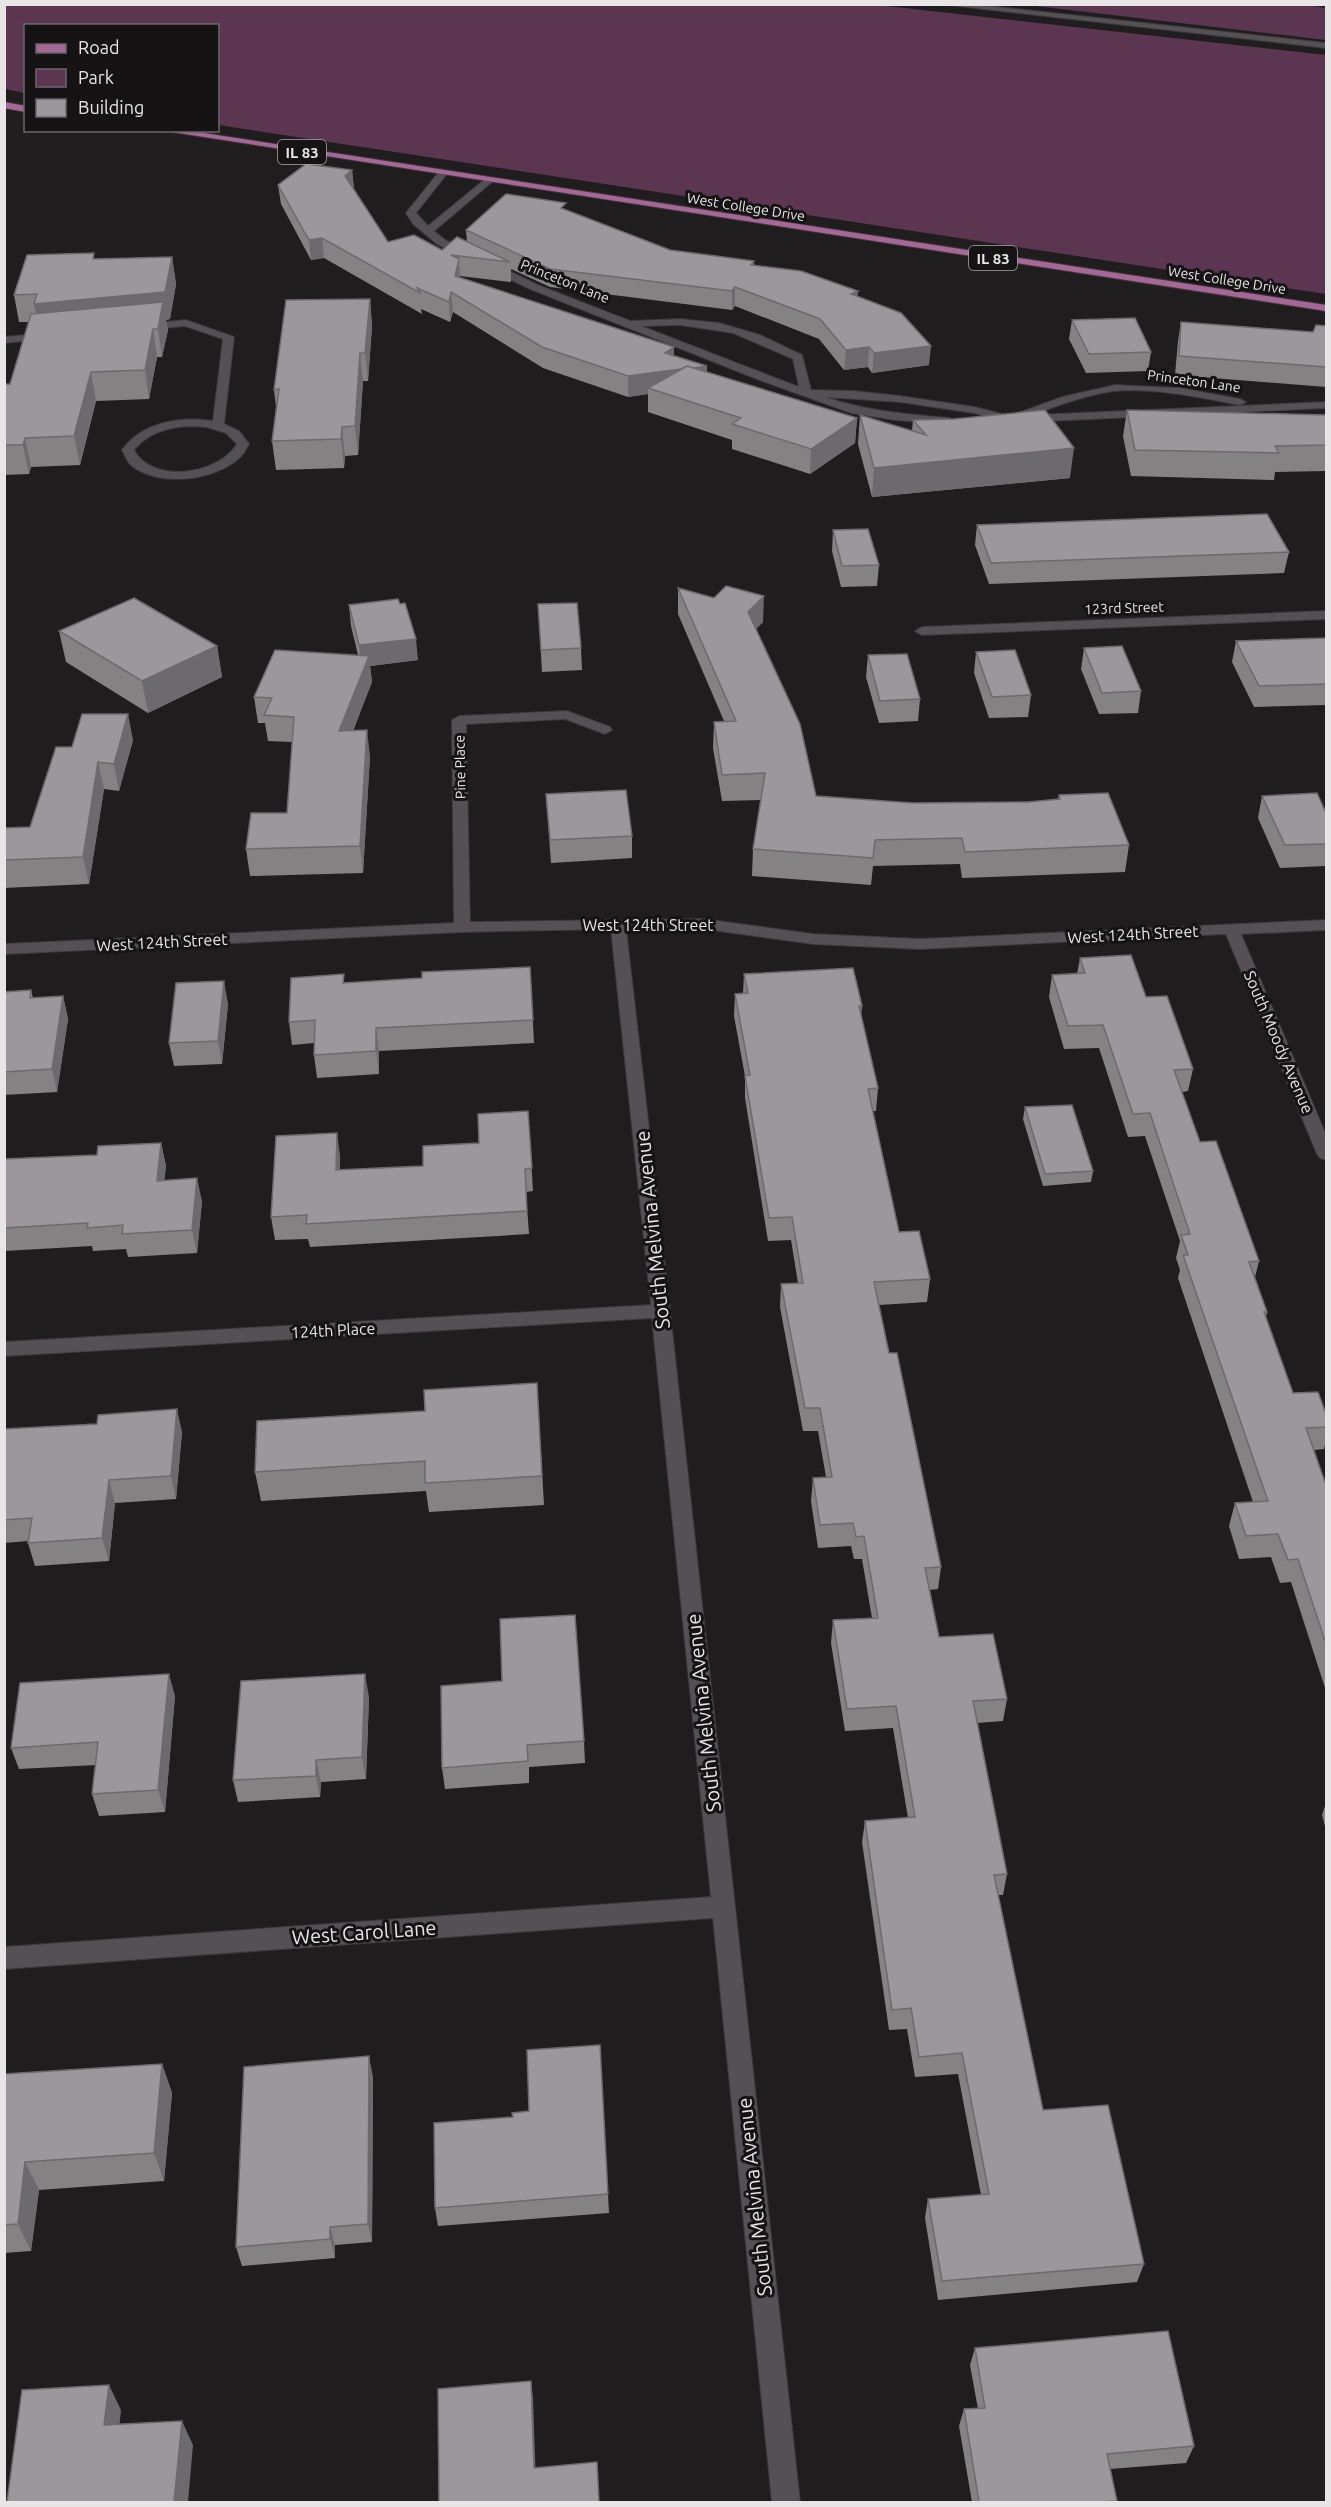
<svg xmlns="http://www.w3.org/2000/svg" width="1331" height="2507" viewBox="0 0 1331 2507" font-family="Ubuntu,sans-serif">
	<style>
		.green { fill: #5c3651 }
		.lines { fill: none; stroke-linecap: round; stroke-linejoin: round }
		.minor-casing { stroke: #3a383a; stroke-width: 2 }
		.major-casing { stroke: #3a383a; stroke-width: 2 }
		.minor { fill: #545053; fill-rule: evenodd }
		.major { fill: #a66796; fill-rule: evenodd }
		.wall { fill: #858284 }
		.shaded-wall { fill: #6c6a6c }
		.building { fill: #9b979a; stroke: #6c6a6c; stroke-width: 1.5 }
		.labels { text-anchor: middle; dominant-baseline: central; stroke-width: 6; stroke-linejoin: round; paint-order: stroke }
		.far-street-label { font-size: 14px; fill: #e7e5e6; stroke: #161315 }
		.shield { fill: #161315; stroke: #a8a6a7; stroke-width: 1.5 }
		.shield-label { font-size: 15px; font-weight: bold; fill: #e7e5e6 }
		.street-label { font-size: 16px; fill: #e7e5e6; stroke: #161315 }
		.near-street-label { font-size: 20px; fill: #e7e5e6; stroke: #161315 }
	</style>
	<rect width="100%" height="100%" fill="#201d1f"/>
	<!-- green -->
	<path class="green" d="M869,4l457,51v239l-1108,-169v-99h-192l-1,67 -20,-4v-84z
		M1300,4l26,4v32l-299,-35z"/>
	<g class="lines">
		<defs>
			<path id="minor" d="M940,4h30l356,39v5z
				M438,173l8,2 -30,38 12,13 56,-46 8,2 -58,49 11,9 93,45 92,36 50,-2 39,4 41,12 42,20 9,35 43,1 46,5 75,11 35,9 52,-19 53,-12 65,3 60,11 6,3 -6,3c-37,-7 -88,-18 -126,-14 -28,4 -55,14 -81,24l293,-13v6l-298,14 -5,-3 -12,4 -37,-10 -74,-11 -75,-5c41,14 81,17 124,21l6,3 -6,3 -54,-4 -44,-7 -89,-32 -232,-92 -93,-45 -24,-20 -7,-11zM680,325l53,8 60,26 6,28 -158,-61z
				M186,320l48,17 -10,87 15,7 10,13c-3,5 -6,12 -11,15 -25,22 -79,28 -106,7 -5,-4 -7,-11 -10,-16 20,-28 58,-34 91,-29l10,-82 -38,-13 -41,4 -5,-3 5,-3zM206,427l20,6 11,11c-18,30 -84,41 -103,6 16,-21 47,-26 72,-23z
				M48,333l4,1v4l-48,5v-6z
				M1326,611v8l-404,16 -7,-4 7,-4z
				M567,711l43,16 2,3 -7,4 -40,-15 -99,5 4,198 234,-3 109,15 107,5 406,-19v10l-85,4 85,201v25l-6,-2 -3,-4 -91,-220 -306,15 -107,-5 -109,-15h-78l44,382 130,1191h-28l-59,-584 -709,51v-22l707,-50 -59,-579 -648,38v-14l647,-37 -40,-376 -149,3 -458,22v-10l450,-21 -2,-203 7,-4z"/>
			<path id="major" d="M4,102l22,4v6l-22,-4z
				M159,130h25l1142,175v6z"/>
		</defs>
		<!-- minor casing -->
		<use href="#minor" class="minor-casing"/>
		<!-- major casing -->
		<use href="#major" class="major-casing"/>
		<!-- minor -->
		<use href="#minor" class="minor"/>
		<!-- major -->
		<use href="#major" class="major"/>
	</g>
	<!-- wall -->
	<path class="wall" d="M352,170l2,19 34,53 54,8 25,-8 -1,-12 100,-20 104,40 84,11v4l103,32 72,68 -57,8 -4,-6 -24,3 -25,-31 -84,-33 -3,4 -182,-23 -39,-18v13l-51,-6v2l214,78 33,16 150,46 -2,25 -45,31 -78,-25v-9l-84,-28v-18l-20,3 -85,-29 -90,-56 -3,10 -29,-13 1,5 -98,-56 -13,2 -30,-56 -3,-19z
		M172,257l4,27 -6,35 -4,1 2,10 -6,27h-5l-8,42 -53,2 -16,64 -49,2 -2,7 -25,1v-91h6l19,-62h-10l-5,-27 81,-36z
		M370,299l2,27 -4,55h-5l-5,74 -13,1 -1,12 -68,2 -4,-29 4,-34 -2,-17z
		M1072,320l79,32 -3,19 -62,2 -17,-34z
		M1181,322l132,10 13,-6v-1v62l-151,-12 3,-34z
		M1127,410l199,5v56l-51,1 -1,8 -143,-4 -8,-40z
		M860,415l52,16 1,-11 157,58 -198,19 -14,-53z
		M977,525l312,27 -5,21 -295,11 -14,-39z
		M833,530l46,35 -2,21 -36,1 -9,-36z
		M678,588l85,34 -7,7 60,167 97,7 115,-1 30,-3 1,-4 70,50 -4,27 -163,6 -2,-14 -87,2 -2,19 -119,-9 1,-27 8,-49 -39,1 -9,-53 1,-26 10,-1 -46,-107z
		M538,604l43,44 1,22 -40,2z
		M349,605l69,55 -48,6 2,16 -19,49 17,25 -7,117 -113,3 -4,-27 41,-36 5,-71 -24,-1 -3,-18h-7l-4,-26 104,-42 -7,-29z
		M59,631l158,15 5,31 -74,36 -82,-51z
		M1326,638v67l-72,2 -22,-45 4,-21z
		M1084,648l57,43 -3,22 -39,1 -18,-45z
		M976,652l55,43 -3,22 -39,1 -15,-45z
		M868,655l52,44 -2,22 -39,2 -13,-46z
		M133,740l-14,51 -15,-2 -15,95 -85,4v-60l26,-1 42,-80z
		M546,794l86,42v22l-81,5z
		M1262,796l64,17v53l-46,2 -22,-50z
		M1080,958l66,39 47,72 -5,22 -6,1 18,50 59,119 -4,16 12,35 -1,6 27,75 33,21v27l-2,8 -10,1 12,35v206l-35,-109 -11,1 -9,-26 -32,2 -10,-33 6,-23 18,-1 -75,-224 2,-8 -4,-12 4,-17 -35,-105 -17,1 -29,-89 -35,1 -15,-52 3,-22 25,-1z
		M530,967l4,76 -155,8v23l-62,4 -3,-23v-12l-22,2 -3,-23 56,-39 77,-5z
		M744,974l118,32 -1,11 17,71 -2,23h-3l26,121 31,47 -3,23 -48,3 10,48 52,214 -3,22 -9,1 10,47 68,62 -4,22 -26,2 30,151 -4,21h-5l45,215 101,154 -7,18 -199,18 -13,-82 3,-19 53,-4 -23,-121 -43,3 -8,-48 -18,1 -27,-188 3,-21 43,-3 -15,-90 -48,3 -14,-88 2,-23 39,-2 -10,-59h-8l-3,-13 -33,2 -7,-47 2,-23 13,-1 -8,-46h-15l-23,-124 1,-23 17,-1 -7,-43 -23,1 -23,-143v-22l-11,-60 1,-22 8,-1z
		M31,990l2,8 30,-2 5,23 -11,73 -53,3v-103z
		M228,1004l-6,60 -48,2 -5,-23z
		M1025,1107l68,64 -2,11 -48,4 -20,-67z
		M528,1111l5,80 -7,1 3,42 -219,13 -2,-8 -33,1 -4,-23 69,-61v14l83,-4 56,-23z
		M161,1143l5,23 -2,14 38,21 -5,52 -69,4 -2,-8 -33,2 -1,-5 -88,5v-92l93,-4z
		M537,1383l7,122 -115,7 -3,-21 -165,10 -6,-29 170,-61z
		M4,1423l2,6 176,3 -6,67 -61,4 -6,58 -74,5 -7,-23v-2l-24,2z
		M502,1681l82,60 1,22 -56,4v16l-84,6 -3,-21z
		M175,1696l-10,116 -66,4 -7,-22 4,-29 -77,4 -8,-21z
		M369,1697l-3,82 -45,3 -1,15 -82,5 -5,-22z
		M1326,1803v27l-4,-15z
		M162,2064l10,29 -8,88 -125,9 -8,61 -27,2v-179z
		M373,2077l-1,165 -37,3v13l-93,8 -6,-19z
		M529,2111l79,83 1,19 -171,13 -3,-18 77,-91z
		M975,2348l219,98 -8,17 -76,6 7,32 -1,1h-144l-13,-76 5,-17h14l-8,-44z"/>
	<!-- shaded-wall -->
	<path class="shaded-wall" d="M352,170l2,19 -9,-13z
		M322,238l2,20 -13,2 -2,-20z
		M172,257l4,27 -6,35 -4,1 2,10 -6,27 -4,-28 -118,2 -6,-27z
		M459,259l1,20 -4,18 -1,-21z
		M735,287v19l-3,4v-19z
		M858,291l-1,19 -6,-16z
		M451,292l2,20 -3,10 -1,-20z
		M370,299l2,27 -4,55 -3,-28z
		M153,329l4,28 -8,42 -4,-29z
		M931,346l-2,19 -57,8 2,-20z
		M674,347v21l33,-2v21l-59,1v6l-20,3v-21z
		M869,347l-1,20 -24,3 2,-20z
		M360,353l3,28 -5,74 -3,-29z
		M91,372l5,29 -16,64 -6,-29z
		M857,418l-2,25 -45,31 1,-25z
		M342,427l3,29 -1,12 -3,-29z
		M25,438l6,29 -2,7 -6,-29z
		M1074,448l-4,30 -198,19 2,-29z
		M764,596l-1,26 -16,15 1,-25z
		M416,639l2,21 -48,6 2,16 -30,75 -3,-26 22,-64 -2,-22z
		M217,646l5,31 -74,36 -6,-32z
		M128,714l5,26 -14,51 -5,-27z
		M367,730l3,26 -7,117 -3,-27z
		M98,762l6,27 -15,95 -6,-27z
		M224,981l4,23 -6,60 -4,-23z
		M63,996l5,23 -11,73 -5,-23z
		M376,1028l3,23v23l-3,-23z
		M337,1133l3,23v37l-4,-23z
		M161,1143l5,23 -4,38 -5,-23z
		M197,1178l5,23 -5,52 -5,-23z
		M177,1409l5,23 -6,67 -5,-23z
		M109,1480l6,23 -6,58 -7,-23z
		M169,1674l6,22 -10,116 -7,-22z
		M365,1674l4,23 -3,82 -4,-22z
		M316,1760l5,22 -1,15 -4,-21z
		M369,2056l4,21 -1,165 -4,-18z
		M162,2064l10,29 -8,88 -10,-28z
		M25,2162l14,28 -8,61 -13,-27z
		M330,2227l5,18v13l-5,-19z
		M531,2381l2,17 3,87 -2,-17z
		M109,2385l12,25 -4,39 -13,-24z
		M182,2421l11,24 -5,57h-14z"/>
	<!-- building -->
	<path class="building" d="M306,164l46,6 -7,6 43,66 26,-7 28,15 15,-13 53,25 -59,-7 8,4 -4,17 219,71 -9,6 42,13 -14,2 -6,-2 -6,3 -53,7 -86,-29 -91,-55 -2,10 -32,-14 3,5 -98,-55 -13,2 -31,-55z
		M506,194l60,9 -5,5 109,42 84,11 -3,4 50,6 57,20 -7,3 50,19 30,33 -57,7 -5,-6 -23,3 -26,-31 -85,-32 -3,4 -182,-22 -84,-39z
		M94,253l-1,6 79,-2 -7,35 -131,12 3,-10 -23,1 13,-40z
		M370,299l-5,54h-5l-5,73 -13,1 -1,12 -69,2 7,-52 -5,1 12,-90z
		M163,302l-5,27h-5l-8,41 -54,2 -17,64 -49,2 -2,7h-19v-61h6l21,-70z
		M1135,318l16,34 -62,2 -17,-34z
		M1181,322l132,10 3,-7 10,1v-1v42l-147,-11z
		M687,366l170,52 -46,31 -79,-25 9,-6 -93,-30z
		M1045,410l29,38 -200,20 -14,-53 66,20 -13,-15 41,-1z
		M1127,410l199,5v30l-51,1 4,7 -144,-3z
		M1267,514l22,38 -298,11 -14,-38z
		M868,529l11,36 -37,1 -9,-36z
		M726,586l38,10 -16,16 52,112 16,72 97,7 115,-1 32,-3 -1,-4 49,-2 21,52 -164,7 -3,-14 -87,2 -2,18 -120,-9 12,-76 -43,2 -8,-53 22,-1 -58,-133 36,10z
		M134,598l83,48 -75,35 -83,-50z
		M398,599l2,5 5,-1 11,36 -57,6 -10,-40z
		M577,603l4,45 -40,2 -3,-46z
		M1326,638v46l-67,2 -23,-45z
		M1122,646l19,45 -39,2 -18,-45z
		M275,650l94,6 -30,75 28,-1 -7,116 -114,3 5,-36h36l7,-96 -30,-2 8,-17 -18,-1z
		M1015,650l16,45 -39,2 -16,-45z
		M907,654l13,45 -40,2 -12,-46z
		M82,714h46l-14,50 -16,-2 -15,95 -79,3v-32l26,-1 26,-80h16z
		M626,790l6,46 -82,4 -4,-46z
		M1317,793l9,20v31l-41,1 -23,-49z
		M1131,955l15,42 21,-1 26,73 -19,1 26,72 16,-1 43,120 -10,1 18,50h-3l29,81 25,-1 8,22v13l-20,1 20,57v159l-28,-85 -10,1 -10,-26 -32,2 -11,-33 33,-2 -85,-246h5l-7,-20 9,-1 -40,-121 -17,1 -30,-89 -35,1 -16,-51 33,-2 -5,-15z
		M530,967l3,53 -157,8v23l-62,4 1,-35 -26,2 2,-44 53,-4 -1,9 79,-5v-6z
		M853,968l9,38h-3l19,82 -10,1 31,143 20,-1 11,48 -56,3 15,71h8l44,214 -16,1 14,69 54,-3 14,65 -34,2 34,173 -13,1 49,235 65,-5 36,159 -202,17 -14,-82 61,-5 -27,-141 -43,4 -8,-49 -19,2 -27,-189 50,-4 -19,-111 -49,3 -14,-89 45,-2 -14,-82 -8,1 -3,-14 -33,2 -7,-47 19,-1 -12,-69h-15l-24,-124 22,-1 -11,-66 -23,1 -24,-142 5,-1 -15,-81 13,-1 -4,-19z
		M224,981l-6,60 -49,2 7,-60z
		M31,990l-1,8 33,-2 -11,73 -48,3v-80z
		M1072,1105l21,66 -48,3 -20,-67z
		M528,1111l4,57 -7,1 2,42 -221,13 1,-9 -36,2 5,-81 61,-3 -1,37 87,-4v-20l56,-3 -1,-29z
		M161,1143l-4,38 40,-3 -5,52 -70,4 1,-9 -36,3 1,-5 -84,5v-69l93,-4 1,-9z
		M537,1383l5,93 -117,7v-22l-170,11 2,-51 168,-10 -1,-21z
		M177,1409l-6,67 -62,4 -7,58 -74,5 4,-25 -28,2v-91l93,-5 1,-9z
		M575,1615l9,126 -57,4 1,16 -86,7 -1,-82 61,-5 -2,-62z
		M169,1674l-11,116 -66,4 6,-52 -87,6 9,-65z
		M365,1674l-3,83 -46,3v16l-83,4 8,-99z
		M600,2045l8,149 -173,14 -1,-85 79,-6 -1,-4 17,-2 -2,-61z
		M369,2056l-1,168 -38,3v12l-94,8 8,-180z
		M162,2064l-8,89 -129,9 -7,62 -14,1v-151z
		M1168,2331l26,115 -87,8 10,47 -15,1h-123l-15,-93 21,-1 -10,-60z
		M531,2381l3,87 63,-6 2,40h-160l-1,-113z
		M109,2385l-5,40 78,-4 -8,81h-167l15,-112z"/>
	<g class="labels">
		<!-- far-street labels -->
		<g class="far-street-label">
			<text transform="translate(746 207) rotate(9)">West College Drive</text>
			<text transform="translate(1227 280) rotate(9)">West College Drive</text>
			<text transform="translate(565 281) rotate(22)">Princeton Lane</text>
			<text transform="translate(1194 381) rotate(8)">Princeton Lane</text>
			<text transform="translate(1124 608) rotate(-2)">123rd Street</text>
			<text transform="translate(460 767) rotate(-91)">Pine Place</text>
		</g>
		<!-- shield labels -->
		<g class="shield">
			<rect x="278" y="140" width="48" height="24" rx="4.5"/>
			<rect x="969" y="246" width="48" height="24" rx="4.5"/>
		</g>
		<g class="shield-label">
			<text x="302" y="152">IL 83</text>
			<text x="993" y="258">IL 83</text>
		</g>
		<!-- street labels -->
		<g class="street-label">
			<text x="648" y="925">West 124th Street</text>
			<text transform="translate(1133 934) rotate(-3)">West 124th Street</text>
			<text transform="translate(162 942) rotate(-3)">West 124th Street</text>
			<text transform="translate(1279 1042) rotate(67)">South Moody Avenue</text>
			<text transform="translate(333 1330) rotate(-3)">124th Place</text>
		</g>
		<!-- near-street labels -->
		<g class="near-street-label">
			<text transform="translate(652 1230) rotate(-96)">South Melvina Avenue</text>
			<text transform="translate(703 1713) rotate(-96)">South Melvina Avenue</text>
			<text transform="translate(364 1932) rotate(-4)">West Carol Lane</text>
			<text transform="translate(754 2197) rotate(-96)">South Melvina Avenue</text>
		</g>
	</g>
	<!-- border -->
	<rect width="1331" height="2507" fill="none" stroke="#e7e5e6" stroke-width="12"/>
	<!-- legend -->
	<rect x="24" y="24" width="195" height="108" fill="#161315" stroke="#6a6769" stroke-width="1.5"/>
	<rect x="36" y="44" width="30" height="9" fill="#a66796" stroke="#6a6769" stroke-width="1.5"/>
	<text x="78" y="54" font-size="18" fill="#e7e5e6">Road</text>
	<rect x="36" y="69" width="30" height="18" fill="#5c3651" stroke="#6a6769" stroke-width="1.5"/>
	<text x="78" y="84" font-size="18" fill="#e7e5e6">Park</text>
	<rect x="36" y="99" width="30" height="18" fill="#9b979a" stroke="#6a6769" stroke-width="1.5"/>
	<text x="78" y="114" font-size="18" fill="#e7e5e6">Building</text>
</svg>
